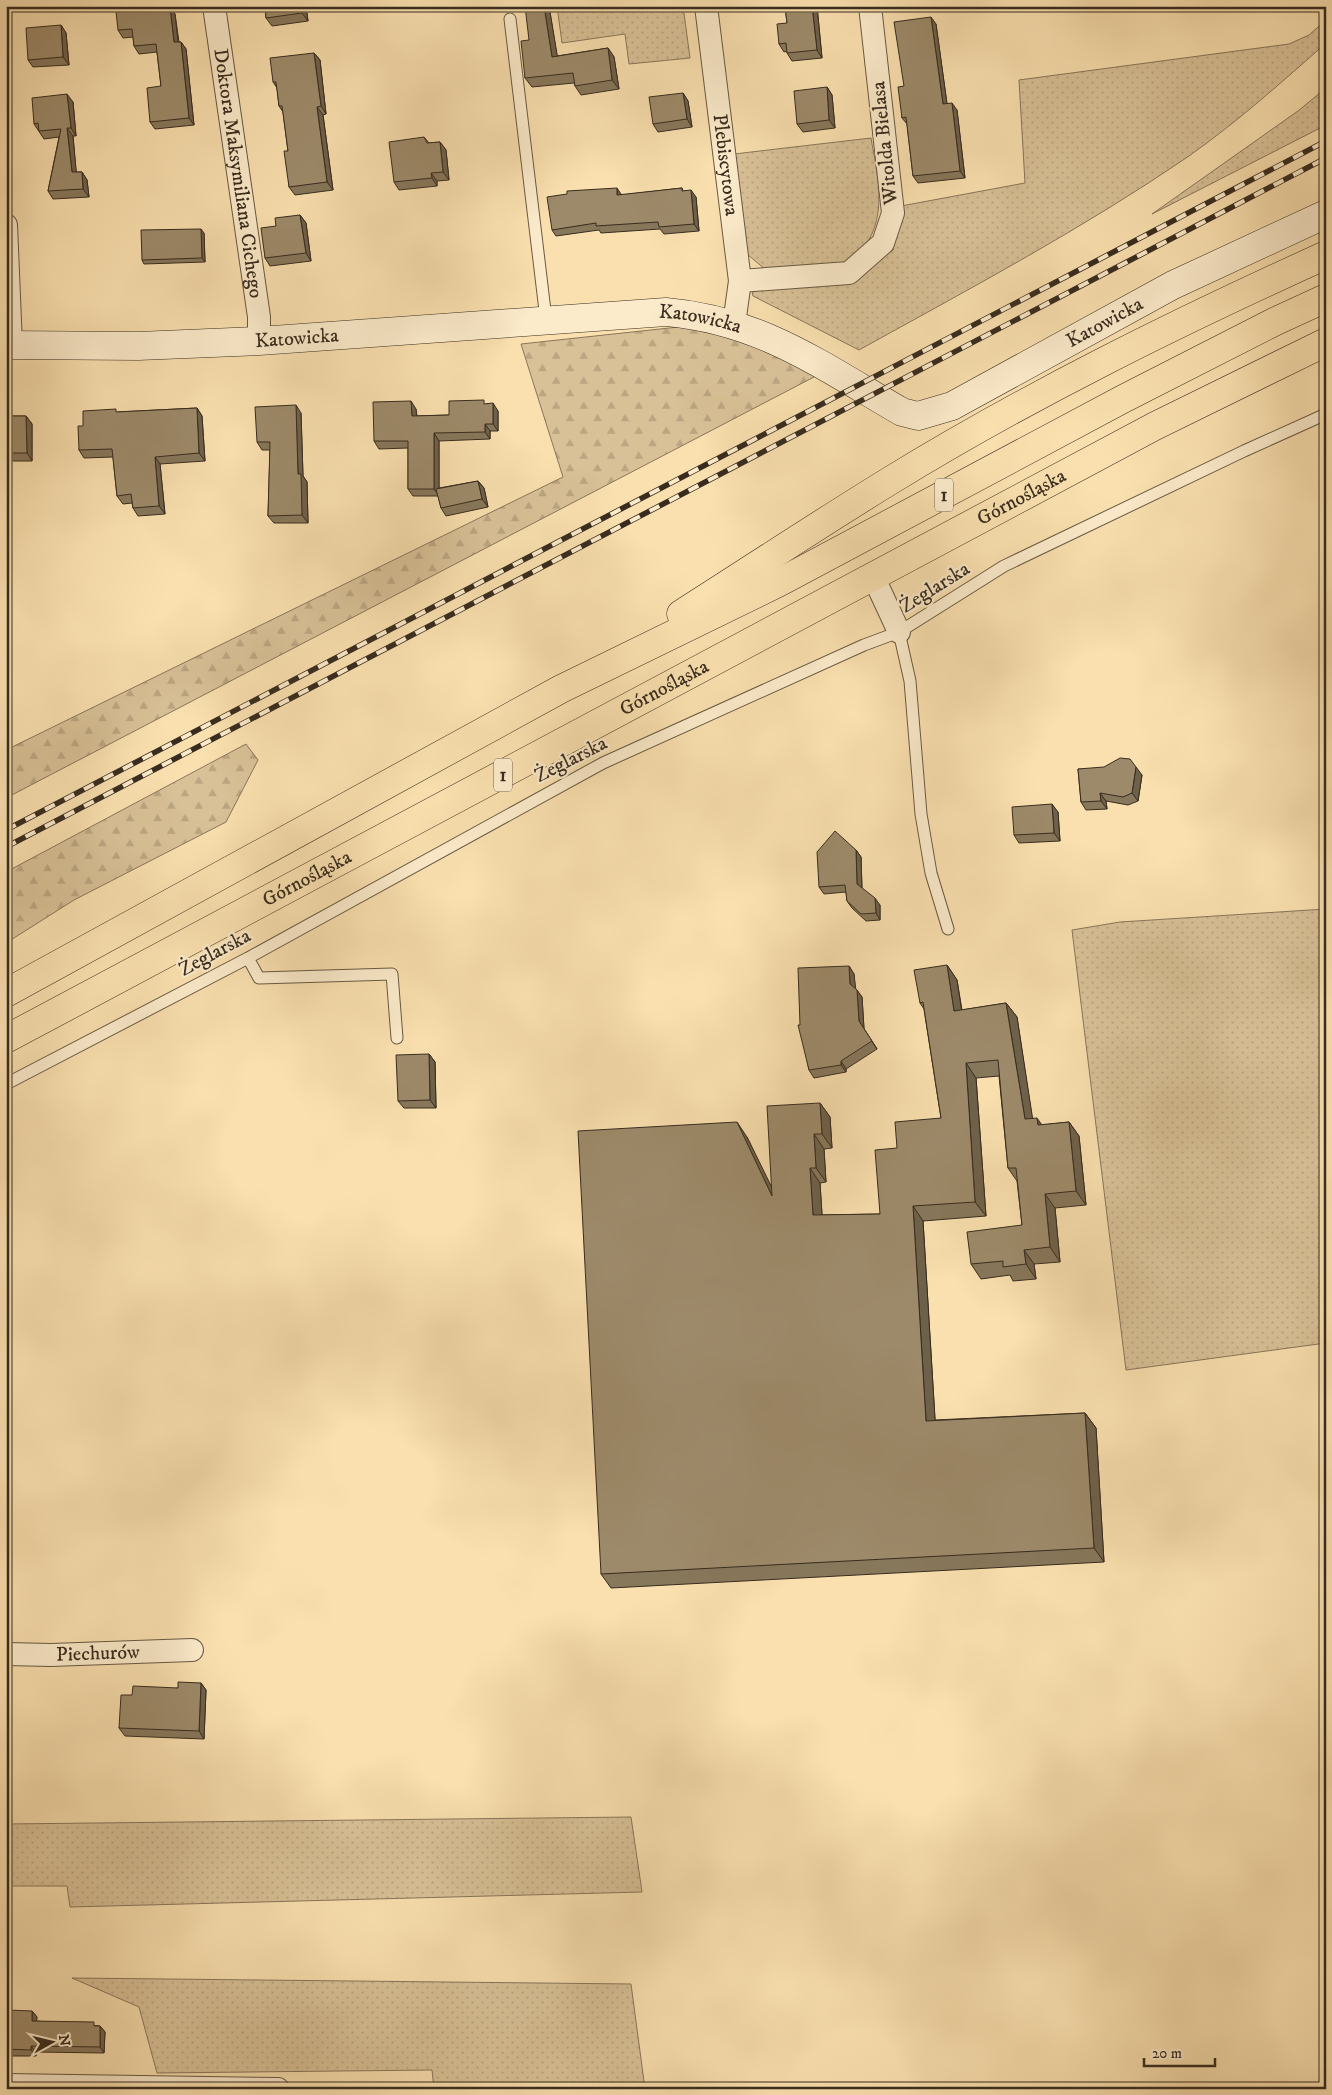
<svg xmlns="http://www.w3.org/2000/svg" width="1332" height="2095" viewBox="0 0 1332 2095" font-family="'IM FELL DW Pica',serif">
	<style>
		.grass { fill: url(#grass-dots); stroke: #88765b }
		.forest { fill: url(#forest-firs); stroke: #88765b }
		.lines { fill: none; stroke-linecap: round; stroke-linejoin: round }
		.lane-casing { stroke: #685943; stroke-width: 13 }
		.street-casing { stroke: #685943; stroke-width: 24 }
		.secondary-casing { stroke: #382c1f; stroke-width: 29 }
		.primary-casing { stroke: #382c1f; stroke-width: 29 }
		.lane { stroke: #fcebcb; stroke-width: 11 }
		.street { stroke: #fcebcb; stroke-width: 22 }
		.secondary { stroke: #fcebcb; stroke-width: 28 }
		.primary { stroke: #fae0af; stroke-width: 28 }
		.rail-casing { stroke: #382c1f; stroke-width: 5.5 }
		.rail { stroke: #fcebcb; stroke-width: 4; stroke-dasharray: 11; stroke-linecap: butt }
		.wall { fill: #87775b; stroke: #382c1f }
		.shaded-wall { fill: #6e614a; stroke: #382c1f }
		.building { fill: #9d8a6a; stroke: #382c1f }
		.labels { text-anchor: middle; dominant-baseline: central; stroke-width: 4.5; stroke-linejoin: round; paint-order: stroke }
		.shield { fill: #fcebcb; stroke: #736553; stroke-width: 1 }
		.shield-label { font-size: 19px; font-weight: bold; fill: #382c1f }
		.street-label { font-size: 20px; fill: #382c1f; stroke: #fcebcb }
	</style>
	<defs>
		<pattern id="grass-dots" width="8" height="8" patternUnits="userSpaceOnUse" patternTransform="scale(1.25)"><rect width="8" height="8" fill="#d9c197"/><path d="M2 2h.1M6 6h.1" fill="none" stroke="#bba682" stroke-width="1.8" stroke-linecap="round"/></pattern>
		<pattern id="forest-firs" width="22" height="20" patternUnits="userSpaceOnUse" patternTransform="scale(1.25)"><rect width="22" height="20" fill="#d9c197"/><path d="M5 1l3.5 6h-7zM16 11l3.5 6h-7z" fill="#bba682"/></pattern>
	</defs>
	<rect width="100%" height="100%" fill="#fae0af"/>
	<filter id="stains"><feTurbulence type="fractalNoise" baseFrequency=".004" numOctaves="4"/><feColorMatrix values="0 0 0 0 .2 0 0 0 0 .09 0 0 0 0 .02 0 0 0 .5 -.17"/></filter>
	<radialGradient id="worn" r=".72"><stop offset=".6" stop-color="#630" stop-opacity="0"/><stop offset="1" stop-color="#630" stop-opacity=".3"/></radialGradient>
	<!-- grass -->
	<path class="grass" d="M557,6h126l7,52 -61,6 -4,-30 -63,9z
		M1326,20v23c-44,39 -89,79 -137,113 -105,72 -218,132 -330,194l-106,-54 -2,-10 104,-8 38,-28 8,-44 124,-23 -6,-103 270,-36 20,-9z
		M1326,88v37l-174,89 146,-103z
		M871,138c6,35 17,76 -6,108 -5,7 -13,13 -20,19l-79,5 -19,-16 -13,-100z
		M1326,909v434l-200,27 -54,-440 48,-8z
		M631,1817l11,75 -572,15 -3,-21h-61v-62z
		M72,1978l559,6 14,105h-211l-2,-19 -275,3 -18,-66z"/>
	<!-- forest -->
	<path class="forest" d="M697,325l105,34 12,18 -808,421v-48l557,-273 -42,-133z
		M246,744l12,16 -32,62 -152,78 -68,43v-71z"/>
	<g class="lines">
		<defs>
			<path id="lane" d="M510,19l36,300
				M899,632l11,49 11,133 10,59 17,56
				M248,958l11,20 133,-4 5,64
				M6,1084l242,-126 355,-195 261,-118 35,-13 105,-66 240,-115 82,-37"/>
			<g id="street">
				<path id="s1" d="M214,6l45,311v24"/>
				<path id="s2" d="M706,6l34,275 -6,43"/>
				<path d="M6,225l5,120"/>
				<path d="M740,281l109,-8 34,-30 10,-30 -23,-207"/>
				<path d="M874,578l25,54"/>
				<path id="s3" d="M6,1654l45,1 141,-5"/>
				<path d="M6,2085l272,4"/>
			</g>
			<g id="secondary">
				<path id="s4" d="M6,345l132,1 121,-5 407,-29c95,8 156,54 236,100l16,4 34,-10 221,-121 153,-71"/>
			</g>
			<g id="primary">
				<path d="M681,614c69,-44 137,-89 207,-132 140,-86 288,-159 438,-227"/>
				<path d="M6,993l555,-304 219,-107 343,-183 153,-78 50,-23"/>
				<path id="s5" d="M6,1039l1149,-613 171,-84"/>
			</g>
		</defs>
		<!-- lane casing -->
		<use href="#lane" class="lane-casing"/>
		<!-- street casing -->
		<use href="#street" class="street-casing"/>
		<!-- secondary casing -->
		<use href="#secondary" class="secondary-casing"/>
		<!-- primary casing -->
		<use href="#primary" class="primary-casing"/>
		<!-- lane -->
		<use href="#lane" class="lane"/>
		<!-- street -->
		<use href="#street" class="street"/>
		<!-- secondary -->
		<use href="#secondary" class="secondary"/>
		<!-- primary -->
		<use href="#primary" class="primary"/>
		<defs>
			<path id="rail" d="M6,830l1320,-689
				M6,847l1320,-689"/>
		</defs>
		<!-- rail casing -->
		<use href="#rail" class="rail-casing"/>
		<!-- rail -->
		<use href="#rail" class="rail"/>
	</g>
	<!-- wall -->
	<path class="wall" d="M130,6l40,1 5,7 4,28h2l5,7 8,76 -39,4 -5,-7 11,-36 -4,-34 -18,2 -5,-8 -1,-9 -10,1 -5,-8 13,-19z
		M265,6h41l2,15 -36,5 -6,-8z
		M549,6l8,50 51,-8 6,9 5,32 -38,6 -6,-9 -1,-3 -42,4 -7,-9 4,-38z
		M785,6h32l5,52 -30,3 -5,-8v-2l-3,1 -5,-8 8,-21z
		M936,24l11,80 10,6 8,68 -47,5 -5,-7 -6,-52 -5,-6 2,-32z
		M61,25l5,8 3,32 -36,2 -5,-7z
		M314,53l6,7 6,54 -3,1 10,75 -38,5 -6,-8 -1,-36 -5,-39 -4,-6 -2,-18 -4,-6z
		M827,87l5,8 3,33 -32,4 -6,-8z
		M683,93l5,8 4,26 -34,5 -5,-8z
		M73,102l3,34h-3l3,36h6l5,8 2,17 -36,2 -5,-8 11,-54 -15,2 -10,-15z
		M424,137l5,6 11,-1 6,8 3,30 -12,1v5l-38,4 -5,-8z
		M682,188l1,3 13,6 3,34 -35,3 -4,-5 -59,4 -2,-3 -43,6 -4,-6 70,-35z
		M300,215l6,8 5,38 -41,5 -5,-8 11,-32z
		M204,233l1,29 -61,2 -2,-4z
		M487,404l11,7v20h-8v8l-51,2v47l39,-7 6,7 4,19 -42,9 -5,-8 -3,-12h-25l-5,-7v-41l-29,1 -5,-8 42,-32 1,7 32,-1z
		M197,408l5,8 3,45 -45,3 5,50 -27,2 -5,-8 -1,-5 -9,1 -6,-8 -4,-39 -29,1 -5,-8 4,-24 35,-14z
		M301,413l2,63 4,6 1,41h-34l-6,-7 2,-66h-8l-5,-8z
		M6,416h20l6,8v37h-26z
		M1078,769l64,6 -4,26 -10,4 -22,-4 1,8 -21,1 -5,-8z
		M1058,812l2,29 -41,2 -5,-8z
		M856,850l5,7 1,31 18,17v15l-14,1 -14,-13 -5,-7 -1,-9 -22,2 -5,-7z
		M947,965l10,15 5,30 44,-7 11,14 15,101 10,7 27,-3 10,14 7,69 -31,3 5,54 -26,2 2,15 -23,2 -3,-6 -29,4 -10,-15 51,-39 -5,-44 -9,-13 -9,-92 -23,2 10,138 -63,5 12,199 150,-7 11,15 8,134 -493,26 -10,-14 146,-437 25,52 48,-86 10,14 2,31 -8,1 2,33 -6,1 2,32 58,-1 17,-66 44,-30 -17,-109 -4,-6z
		M849,966l5,8 1,14 7,9 2,32 13,20 -31,20v3l-32,6 -5,-8 -9,-45z
		M429,1054l6,8 1,46h-32l-6,-7z
		M201,1683l5,7 -2,49 -79,-3 -6,-8 13,-33 46,-7z
		M32,2011l5,6 -1,4 64,5 5,6 -1,21 -68,-1v4h-26l-4,-6z"/>
	<!-- shaded-wall -->
	<path class="shaded-wall" d="M301,6h5l2,15 -6,-8z
		M544,6h5l10,60 -7,-9z
		M812,6h5l5,52 -5,-8z
		M170,7l5,7 4,36 -5,-8z
		M931,17l5,7 12,87 -5,-7z
		M61,25l5,8 3,32 -6,-8z
		M181,42l5,7 8,76 -5,-7z
		M608,48l6,9 5,32 -7,-9z
		M314,53l6,7 6,54 -5,-8z
		M827,87l5,8 3,33 -6,-8z
		M683,93l5,8 4,26 -5,-8z
		M67,94l6,8 3,34 -5,-8z
		M952,103l5,7 8,68 -5,-7z
		M317,107l6,8 10,75 -6,-8z
		M67,128l6,8 4,44 -5,-8z
		M440,142l6,8 3,30 -6,-8z
		M82,172l5,8 2,17 -6,-8z
		M431,173l6,8v5l-5,-8z
		M617,188l4,6 1,8 -5,-7z
		M691,190l5,7 3,34 -5,-7z
		M300,215l6,8 5,38 -5,-8z
		M201,229l3,4 1,29 -3,-4z
		M411,401l5,8 1,14 -5,-7z
		M493,403l5,8v20l-5,-7z
		M296,405l5,8 2,63 4,6 1,41 -6,-8 -4,-41z
		M197,408l5,8 3,45 -6,-8z
		M26,416l6,8v37l-5,-8z
		M485,424l5,7v8l-5,-7z
		M434,433l5,8v55l-5,-7z
		M155,457l5,7 5,50 -6,-8z
		M478,481l6,7 4,19 -6,-8z
		M1136,767l6,8 -4,26 -6,-8z
		M1100,793l6,8 1,8 -6,-8z
		M1052,804l6,8 2,29 -6,-8z
		M856,850l5,7 1,34 -5,-7z
		M875,898l5,7v15l-4,-7z
		M947,965l10,15 7,46 -10,-15z
		M849,966l5,8 2,17 -6,-7z
		M857,990l5,7 2,32 13,20 -18,-28z
		M1006,1003l11,14 18,117 -10,-15z
		M429,1054l6,8 1,46 -6,-8z
		M841,1061l5,8v3l-5,-7z
		M966,1063l10,15 10,138 -11,-14z
		M820,1103l10,14 2,31 -10,-14z
		M1037,1118l10,14 -9,-7z
		M737,1122l10,15 36,73 -11,-14z
		M1069,1122l10,14 7,69 -10,-14z
		M814,1134l10,15 2,33 -10,-14z
		M810,1168l10,15 3,47 -10,-15z
		M1045,1194l10,14 5,54 -10,-15z
		M913,1206l10,15 13,214 -10,-14z
		M1024,1250l10,14 2,15 -10,-15z
		M1085,1413l11,15 8,134 -10,-14z
		M201,1683l5,7 -2,49 -5,-8z
		M32,2011l5,6 -1,10 -4,-6z
		M100,2026l5,6 -1,21 -4,-6z
		M31,2046l5,6v4l-5,-6z"/>
	<!-- building -->
	<path class="building" d="M130,6h33v1h7l4,35h7l8,76 -39,4 -3,-34 14,-2 -5,-42 -22,2 -2,-17 -14,1 -2,-18 15,-1z
		M265,6h36l1,7 -36,5z
		M525,6h19l8,51 56,-9 4,32 -37,6 -2,-13 -48,5 -4,-37 8,-1z
		M785,6h27l5,44 -30,3 -1,-10 -7,1 -2,-20 10,-1z
		M931,17l12,87 9,-1 8,68 -47,5 -7,-59 -4,1 -4,-31 6,-1 -10,-64z
		M61,25l2,32 -35,3 -2,-32z
		M314,53l7,53 -4,1 10,75 -38,5 -5,-36h4l-6,-45h-3l-3,-24h-3l-3,-24z
		M827,87l2,33 -32,4 -3,-33z
		M683,93l4,26 -34,5 -4,-27z
		M67,94l4,34h-4l5,44h10l1,17 -35,2 13,-62 -22,2 -1,-8 -4,1 -2,-26z
		M424,137l3,6 13,-1 3,30 -12,1 1,5 -38,4 -5,-40z
		M617,188v7l65,-7v3l9,-1 3,34 -35,3 -1,-5 -62,4v-3l-44,7 -5,-33 20,-3v-3z
		M300,215l6,38 -41,5 -4,-30 15,-2 -1,-8z
		M201,229l1,29 -60,2 -1,-30z
		M484,400v4l9,-1v21h-8v8l-51,1v56h-26v-48h-34l-1,-39 38,-1 1,15 37,-1v-14z
		M296,405l2,69h3l1,41 -34,1 2,-74h-13l-2,-35z
		M197,408l2,45 -44,4 4,49 -26,2 -2,-14 -14,2 -5,-47 -33,1 -1,-24h5v-15l33,-2v3z
		M6,416h20l1,37h-21z
		M478,481l4,18 -41,9 -5,-19z
		M1120,758l10,1 6,8 -4,26 -9,4 -23,-4 1,8 -20,1 -3,-33 26,-2z
		M1052,804l2,29 -40,2 -2,-28z
		M835,831l21,19 1,34 18,14 1,15 -15,1 -14,-13 -2,-16 -26,2 -2,-35z
		M947,965l7,46 52,-8 19,116 12,-1 1,7 31,-3 7,69 -31,3 5,53 -26,3 2,14 -23,3v-6l-32,3 -4,-32 55,-7 -6,-57h-8l-10,-108 -32,3 9,139 -62,4 13,215 159,-8 9,135 -493,26 -23,-443 159,-9 35,74 -5,-90 53,-3 2,31h-8l2,34h-6l3,47 67,-1 -5,-64 22,-2 -2,-26 46,-4 -18,-116 -3,1 -6,-33z
		M849,966l1,18 7,6 2,31 13,20 -31,20v4l-32,5 -11,-45h2l-2,-57z
		M429,1054l1,46 -32,1 -2,-46z
		M178,1682l23,1 -2,48 -80,-3 2,-33h11l1,-9 45,2z
		M7,2010l25,1v10l62,1v4h6v21l-69,-1v4l-25,-1z"/>
	<g class="labels">
		<!-- shield labels -->
		<g class="shield">
			<rect x="935" y="478.5" width="18" height="33" rx="4"/>
			<rect x="494" y="758.5" width="18" height="33" rx="4"/>
		</g>
		<g class="shield-label">
			<text x="944" y="495">1</text>
			<text x="503" y="775">1</text>
		</g>
		<!-- street labels -->
		<g class="street-label">
			<text transform="translate(885 143) rotate(-96)">Witolda Bielasa</text>
			<text stroke="none"><textPath href="#s2" startOffset="160">Plebiscytowa</textPath></text>
			<text stroke="none"><textPath href="#s1" startOffset="169">Doktora Maksymiliana Cichego</textPath></text>
			<text stroke="none"><textPath href="#s4" startOffset="696">Katowicka</textPath></text>
			<text stroke="none"><textPath href="#s4" startOffset="1146">Katowicka</textPath></text>
			<text stroke="none"><textPath href="#s4" startOffset="291">Katowicka</textPath></text>
			<text stroke="none"><textPath href="#s5" startOffset="1151">Górnośląska</textPath></text>
			<text transform="translate(935 588) rotate(-32)">Żeglarska</text>
			<text stroke="none"><textPath href="#s5" startOffset="746">Górnośląska</textPath></text>
			<text transform="translate(571 760) rotate(-27)">Żeglarska</text>
			<text stroke="none"><textPath href="#s5" startOffset="341">Górnośląska</textPath></text>
			<text transform="translate(215 953) rotate(-28)">Żeglarska</text>
			<text stroke="none"><textPath href="#s3" startOffset="92">Piechurów</textPath></text>
		</g>
	</g>
	<!-- margin -->
	<rect width="1332" height="2095" fill="none" stroke="#fae0af" stroke-width="25"/>
	<rect x="8" y="8" width="1317" height="2080" fill="none" stroke="#382c1f" stroke-width="2.5"/>
	<rect x="12" y="12" width="1307" height="2070" fill="none" stroke="#382c1f"/>
	<!-- north arrow -->
	<g transform="translate(52 2042) rotate(82)" stroke="#fcebcb" stroke-width="4" paint-order="stroke">
	<path d="M0-4L9 19L0 12L-9 19Z" fill="#382c1f"/>
	<text y="-8" font-size="14" font-weight="bold" text-anchor="middle" fill="#382c1f">N</text>
	</g>
	<!-- scale -->
	<path d="M1144 2058v8h71v-8" fill="none" stroke="#382c1f" stroke-width="2.5"/>
	<text x="1152" y="2058" font-size="15" fill="#382c1f" stroke="#fcebcb" stroke-width="4" paint-order="stroke">20 m</text>
	<rect width="100%" height="100%" filter="url(#stains)"/>
	<rect width="100%" height="100%" fill="url(#worn)"/>
</svg>
